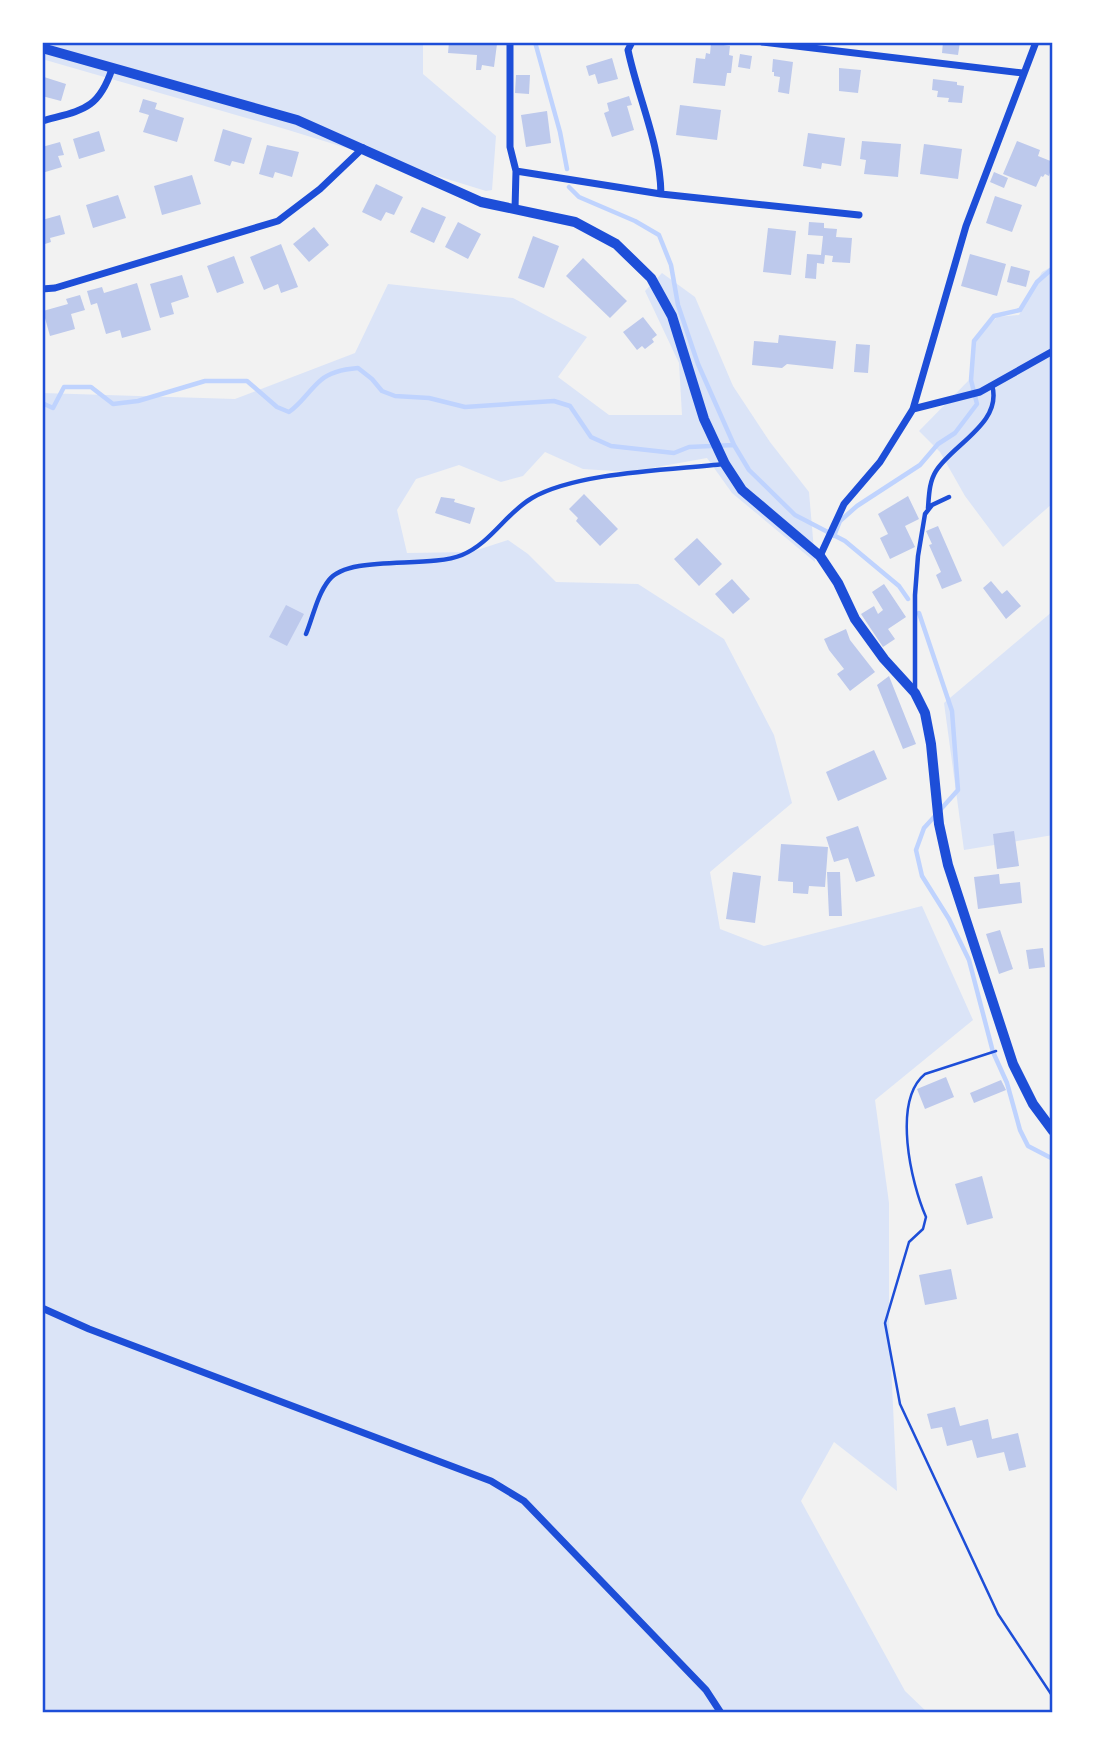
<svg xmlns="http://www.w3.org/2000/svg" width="1095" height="1755" viewBox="0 0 1095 1755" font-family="Barlow,sans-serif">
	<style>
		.green { fill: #dbe4f7 }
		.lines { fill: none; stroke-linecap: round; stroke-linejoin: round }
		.stream { stroke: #bfd3fe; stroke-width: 4.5 }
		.building { fill: #bdc9ec }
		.path { stroke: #1d4ed8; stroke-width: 2.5 }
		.service { stroke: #1d4ed8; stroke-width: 4.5 }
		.minor { stroke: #1d4ed8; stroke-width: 7 }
		.tertiary { stroke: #1d4ed8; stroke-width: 10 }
		.neatline { fill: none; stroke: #1d4ed8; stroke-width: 2.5 }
	</style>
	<rect width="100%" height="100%" fill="#f2f2f2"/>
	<!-- green -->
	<path class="green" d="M42,42h381v32l73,62 -4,54 -6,1 -201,-62 -243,-70z
		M1053,266v237l-50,44 -38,-51 -25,-44 -21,-21 52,-53 4,-39 22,-22 22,-2 23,-43z
		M662,273l33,24 38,89 37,56 39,50 6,70 -83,-69 -25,-35 -78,14 -46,-3 -38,-17 -22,24 -22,6 -42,-17 -43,14 -19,31 10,43 64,-1 37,-12 20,14 28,28 82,2 86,55 50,96 18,68 -82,69 10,57 44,17 158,-40 51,114 -98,80 14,103v118l8,170 -63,-49 -33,59 104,190 23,22h-886v-1320l193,6 120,-46 33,-69 125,14 74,39 -29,40 51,38h73l-3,-52 -34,-72z
		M1053,611v224l-89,15 -20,-147z"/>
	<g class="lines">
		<!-- stream -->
		<path class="stream" d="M535,42l25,90 7,37
			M569,187l10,10 56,24 24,14 12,30 7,40 20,59 36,81 15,25 46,45 50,26 54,45 9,13
			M42,403l11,5 11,-21h27l22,17 25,-3 67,-20h42l30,26 12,5c13,-9 20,-22 32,-32 9,-8 25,-11 37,-12l14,11 10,12 13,5 34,2 36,9 89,-6 16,5 21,31 20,9 63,7 15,-6 45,-2
			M834,536l6,-15 17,-15 63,-41 18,-21 17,-11 22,-29 -6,-24 3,-39 20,-25 26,-6 17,-28 16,-14
			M919,613l33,98 6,79 -17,19
			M935,816l-11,12 -8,22 6,26 27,43 20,41 24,92 14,31 13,47 8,16 25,13"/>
	</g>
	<!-- building -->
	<path class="building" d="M449,42h35l13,2 -3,23 -12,-2 -1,5h-5l1,-15 -29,-2z
		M943,42h17l-2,13 -16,-2z
		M711,43l19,3 -1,9 4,1 -2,17h-4l-2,13 -32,-3 3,-25 9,1 1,-6 4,1z
		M740,54l12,2 -2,13 -12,-2z
		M612,58l6,21 -20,5 -3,-10 -6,2 -3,-10z
		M773,59l20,3 -4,32 -11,-2 2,-15 -6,-1v-4h-2z
		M839,68l22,2 -3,23 -19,-2z
		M516,75h14l-1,19 -14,-1z
		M44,77l22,7 -5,17 -19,-5z
		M933,79l24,3v3l7,1 -2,17 -14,-1 1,-4 -12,-1 1,-6 -6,-1z
		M629,96l3,9 -5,1 7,24 -22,7 -8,-24 5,-2 -2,-8z
		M143,99l14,4 -2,6 29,9 -7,24 -34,-10 6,-17 -10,-3z
		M680,105l41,5 -4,30 -41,-5z
		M547,111l4,32 -25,4 -5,-32z
		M223,129l29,9 -8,26 -12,-3 -2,5 -16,-5z
		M99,131l6,20 -26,8 -6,-20z
		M808,133l37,5 -4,28 -19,-3 -1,6 -18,-3z
		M862,141l39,3 -3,33 -34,-3 2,-14 -6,-1z
		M1017,141l23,9 -2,6 15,6 -4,14 -4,-2 -2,3 -2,-1 -5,11 -33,-13z
		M60,142l4,13 -6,1 4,11 -20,6v-26z
		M924,144l38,5 -4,30 -38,-5z
		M267,145l32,7 -7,25 -17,-5 -2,6 -14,-4z
		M994,172l14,6 -4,10 -14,-6z
		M192,175l9,29 -39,11 -8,-29z
		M376,184l27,13 -9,18 -8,-3 -5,9 -19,-9z
		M118,195l8,23 -33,10 -7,-23z
		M995,196l27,9 -10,27 -26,-9z
		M422,207l24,10 -12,26 -24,-11z
		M60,215l5,19 -15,4 1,4 -9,3v-25z
		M458,222l23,12 -13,25 -23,-12z
		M809,222l15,1v5l13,1 -1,8 16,1 -2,25 -18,-1 1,-6 -8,-1 -1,9 -7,-1 -1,16 -11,-1 2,-24 14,1 2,-19 -15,-1z
		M314,227l15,18 -20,17 -16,-18z
		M768,228l28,3 -5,44 -28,-3z
		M533,236l26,10 -15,42 -26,-10z
		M281,244l17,43 -17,6 -3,-9 -14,6 -14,-33z
		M970,254l36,10 -9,32 -36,-10z
		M234,256l10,27 -27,10 -10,-27z
		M583,258l44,43 -17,17 -44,-42z
		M1011,266l19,5 -4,16 -19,-5z
		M182,275l7,22 -18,6 3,11 -14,4 -10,-34z
		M137,283l14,47 -29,8 -2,-8 -14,4 -9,-31 -6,2 -4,-14 15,-4 2,6z
		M80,295l5,15 -14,4 4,15 -25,7 -7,-25 25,-7 -2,-5z
		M643,317l14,18 -5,4 2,3 -9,7 -3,-3 -5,4 -14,-18z
		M779,335l57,6 -3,28 -46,-5 -5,4 -30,-3 2,-24 24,2z
		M856,344l14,1 -2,28 -14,-1z
		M584,494l34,35 -18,17 -24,-25 2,-3 -9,-9z
		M908,496l11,23 -14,7 10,21 -25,12 -10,-21 8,-4 -10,-20z
		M441,497l14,2 -1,3 21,6 -5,16 -35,-11z
		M938,526l24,55 -20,8 -6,-14 5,-3 -12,-27 3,-1 -6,-13z
		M697,538l25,26 -23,22 -25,-27z
		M732,579l18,20 -17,15 -18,-20z
		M991,581l11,13 5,-4 14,16 -15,13 -23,-31z
		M884,584l22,33 -18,12 7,10 -12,8 -22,-33 13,-8 4,8 5,-4 -11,-18z
		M286,605l18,9 -17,32 -18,-9z
		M846,629l4,11 25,32 -25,19 -13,-17 7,-5 -15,-19 -5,-11z
		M889,676l27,68 -13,5 -26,-64z
		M874,750l13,29 -49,22 -12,-29z
		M858,826l17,50 -19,6 -8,-24 -14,4 -8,-25z
		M1014,831l5,35 -22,3 -4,-35z
		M781,844l47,3 -3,40 -16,-1 -1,8 -15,-1v-11l-15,-1z
		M733,872l28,4 -6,47 -29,-4z
		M827,872h13l2,44h-13z
		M999,874l1,10 20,-2 2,21 -44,6 -4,-32z
		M1000,930l13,39 -14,5 -13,-40z
		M1043,948l2,19 -16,2 -3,-19z
		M946,1077l8,20 -29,12 -8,-20z
		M1001,1080l5,10 -32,13 -4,-10z
		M982,1176l11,42 -26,7 -12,-41z
		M951,1269l6,30 -32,6 -6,-30z
		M955,1407l5,19 28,-7 4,20 26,-6 8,34 -17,4 -5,-19 -27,6 -5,-18 -25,6 -5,-19 -11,2 -4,-15z"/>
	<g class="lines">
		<!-- path -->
		<path class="path" d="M996,1051l-71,23c-33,27 -14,109 1,143l-3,12 -14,13 -24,81 15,81 98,210 55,83"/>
		<!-- service -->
		<path class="service" d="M928,508c1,-12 1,-26 8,-37 17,-27 67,-48 56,-86
			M306,634c7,-17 11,-39 23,-54 20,-26 100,-11 133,-25 29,-12 44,-42 70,-57 45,-26 138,-28 192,-34
			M915,688v-93l3,-39 7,-42 7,-9 17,-8"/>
		<!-- minor -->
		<path class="minor" d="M510,42v105l6,24 -1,38
			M762,42l261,31
			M42,121c39,-11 56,-10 70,-52
			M516,171l145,23c-1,-51 -23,-96 -33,-144l4,-8
			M661,194l198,21
			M42,289l13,-1 223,-67 42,-32 43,-41
			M913,409l67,-17 73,-41
			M820,556l24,-52 36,-42 33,-53 53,-183 70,-184
			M42,1308l47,21 402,152 33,20 182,189 15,23"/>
		<!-- tertiary -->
		<path class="tertiary" d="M42,48l255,72 184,82 94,20 41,22 35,34 21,38 32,103 21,45 17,26 78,66 18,27 17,36 29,40 31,34 10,20 6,31 8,80 9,41 65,199 20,40 20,27"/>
	</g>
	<!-- border -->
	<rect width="1095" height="1755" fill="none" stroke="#ffffff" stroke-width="88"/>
	<rect x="44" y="44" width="1007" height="1667" class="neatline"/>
</svg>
